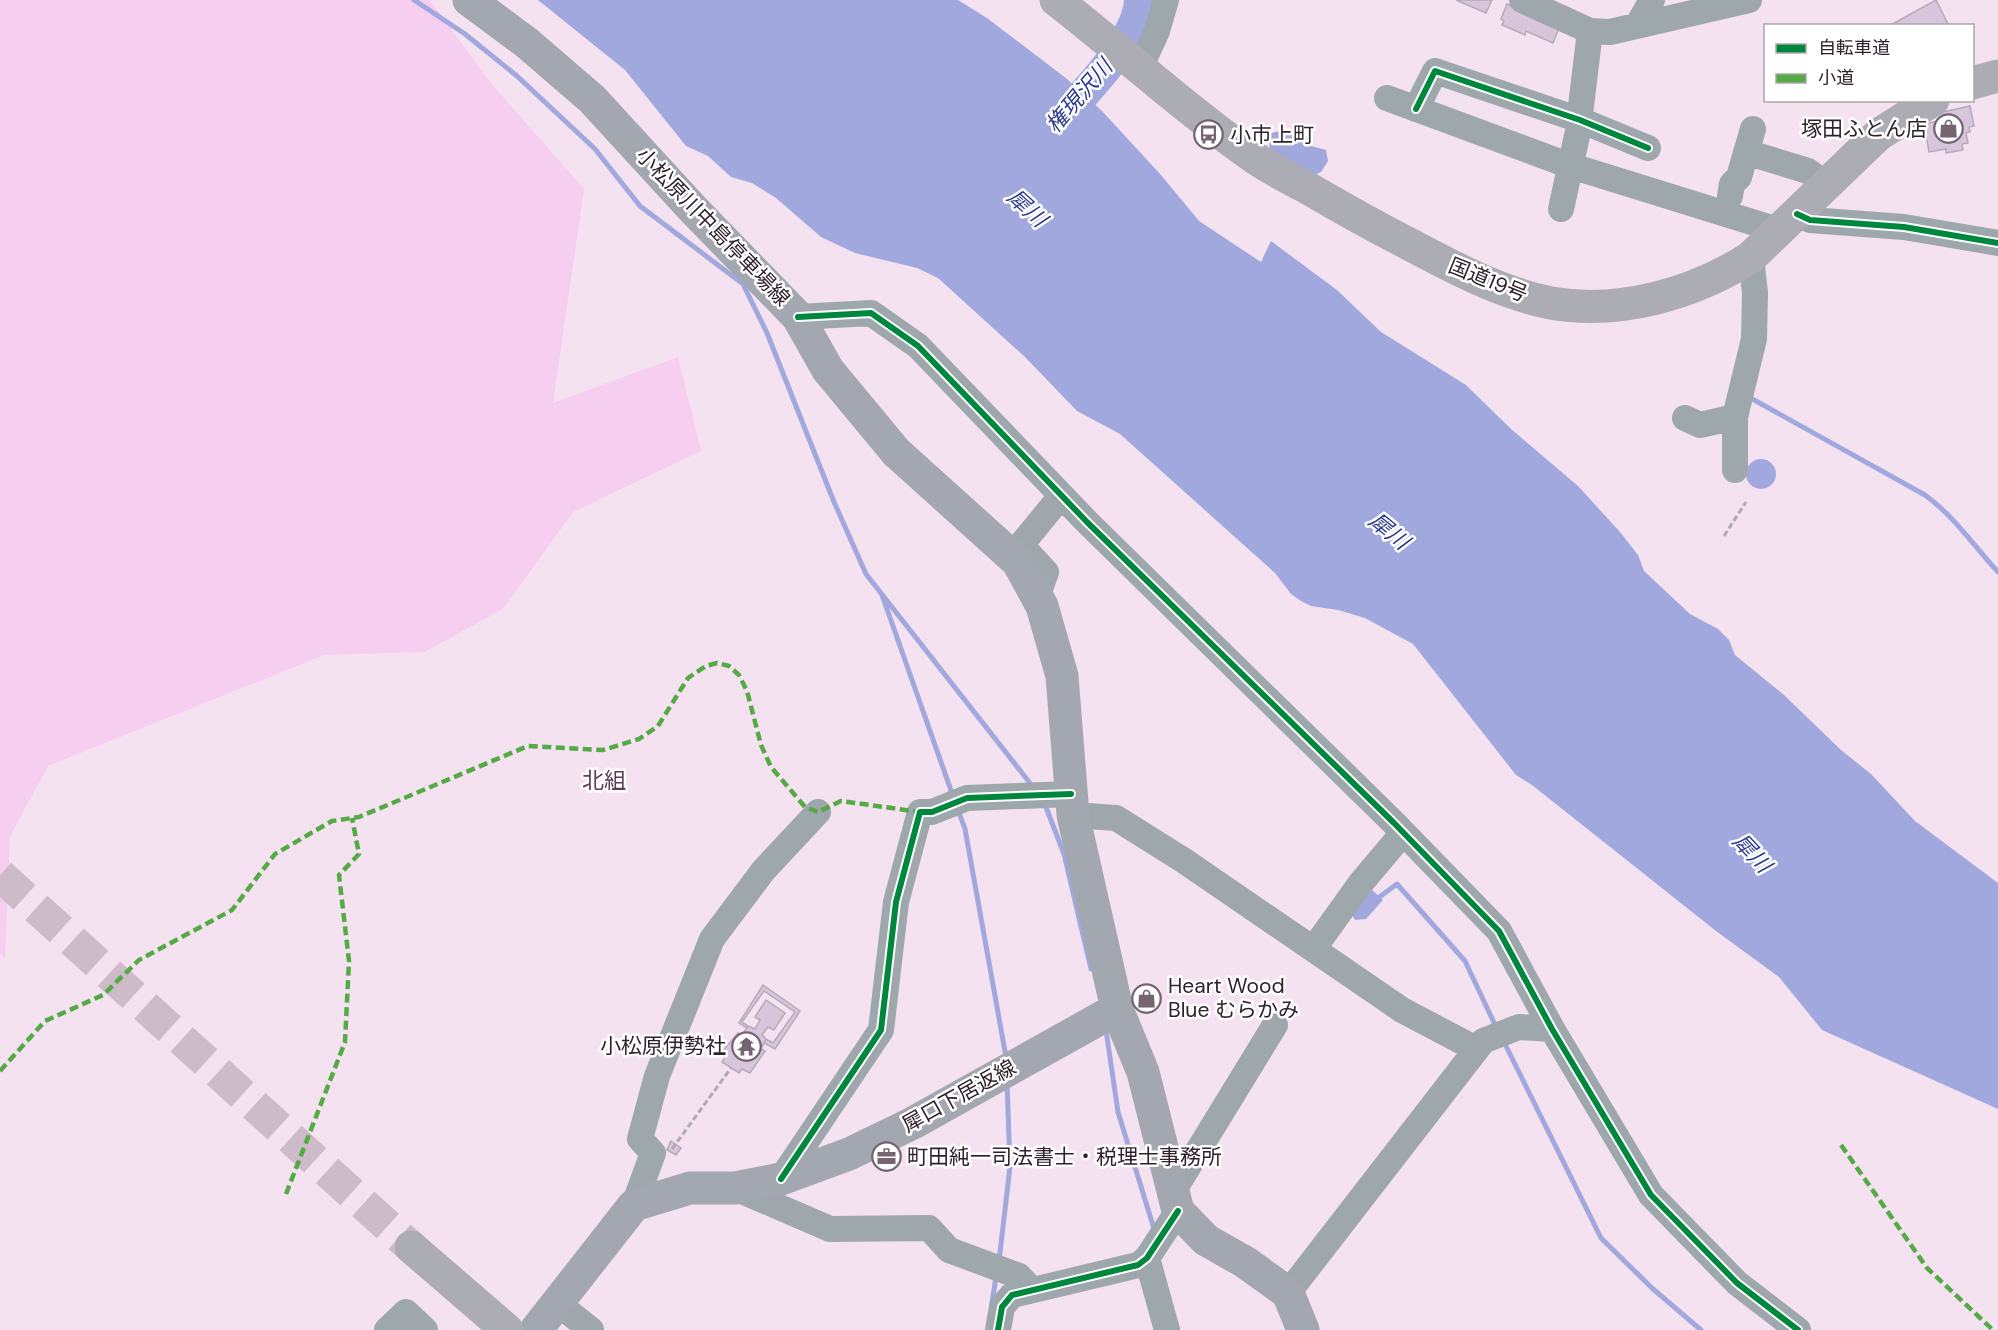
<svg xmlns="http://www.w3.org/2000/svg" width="1998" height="1330" viewBox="0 0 1998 1330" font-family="'DM Sans','Noto Sans JP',sans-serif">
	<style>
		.green { fill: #f6ceef }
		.water { fill: #a0a8de }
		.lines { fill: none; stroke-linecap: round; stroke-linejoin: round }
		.stream { stroke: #a0a8de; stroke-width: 5 }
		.river { stroke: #a0a8de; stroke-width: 32 }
		.building { fill: #d7c6db; stroke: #b7aab8; stroke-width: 1.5 }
		.highway-tunnel { stroke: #cdbbc9; stroke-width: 33; stroke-dasharray: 33 16; stroke-linecap: butt }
		.path { stroke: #adacb4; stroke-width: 3; stroke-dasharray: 6 3; stroke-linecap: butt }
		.minor { stroke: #9da7ac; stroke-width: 26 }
		.major { stroke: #a3a7af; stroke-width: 33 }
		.highway { stroke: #acacb4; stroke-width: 33 }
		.quiet { stroke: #54aa44; stroke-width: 4.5; stroke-dasharray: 9 4.5; stroke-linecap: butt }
		.cycleway-casing { stroke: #fff; stroke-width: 10 }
		.cycleway { stroke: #00873e; stroke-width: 6 }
		.labels { text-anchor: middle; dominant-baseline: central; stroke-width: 5; stroke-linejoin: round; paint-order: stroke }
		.poi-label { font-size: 21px; fill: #30212d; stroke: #fff; text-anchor: start }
		.street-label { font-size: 21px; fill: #30212d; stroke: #fff }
		.water-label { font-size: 22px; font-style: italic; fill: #2e3b90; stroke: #fff }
		.neighbourhood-label { font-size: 22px; fill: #5d3d58; stroke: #fff }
	</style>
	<rect width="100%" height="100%" fill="#f4e2f0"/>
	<!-- green -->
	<path class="green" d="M0,0h430l60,82 94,107 -31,214 125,-46 23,94 -128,61 -70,97 -79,43 -100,3 -276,111 -38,70 -5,122 -5,-4z"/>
	<!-- water -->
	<path class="water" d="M538,0h420l29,18 80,61 35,32 59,64 38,46 62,41 10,-21 66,49 44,42 85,53 45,44 67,57 42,46 18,23 6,16 46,43 28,15 11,11 6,15 49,40 57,55 30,24 44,47 83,62v226l-176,-79 -43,-53 -63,-46 -184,-146 -16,-10 -103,-131 -48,-26 -27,-8 -27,-4 -10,-5 -10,-7 -16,-21 -155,-139 -43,-23 -52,-54 -87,-79 -21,-10 -62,-15 -34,-16 -45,-39 -24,-15 -21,-6 -23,-21 -22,-10 -61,-76z
		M1291,129l17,8 3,9 15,4 2,11 -7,11 -9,4 -43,-27 2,-16z
		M1746 474a15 15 0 1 1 30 0a15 15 0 1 1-30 0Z
		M1370,888l13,12 -17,19 -11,1 -3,-5z"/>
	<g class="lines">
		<!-- stream -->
		<path class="stream" d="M414,0l51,34 52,42 78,73 45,57 103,78 24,49 67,169 32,72 167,213
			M1747,396l178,99c30,22 48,50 73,77
			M882,595l71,201
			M1044,802l20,52 27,115
			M958,810l7,19 41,228
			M1374,901l23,-17 68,77 32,68
			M1106,1030l12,82 37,120
			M1503,1040l98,198 52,51 48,41
			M999,1261l11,-94 -3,-85
			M992,1303l4,-26"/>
		<!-- river -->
		<path class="river" d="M1055,125c27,-29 84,-86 85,-125"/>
	</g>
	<!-- building -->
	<path class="building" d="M1456,0h36l-6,13z
		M1936,0l13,26h-60z
		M1507,4l52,24 -6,15 -27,-12 -1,4 -23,-10 2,-4 -3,-2z
		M1970,106l4,20 -5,1 1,5 -4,1 2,10 -6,1 1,6 -17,3v-4l-17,3 -5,-28 19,-4 -1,-8z
		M763,985l37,26 -25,38 -11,-6 2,-4 7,4 22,-31 -31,-21 -22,31 6,4 -1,2 -8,-5z
		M766,1000l19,13 -11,17 -6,-3 -6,8 4,4 -5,10 4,2 -15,22 -8,-4 -3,4 -17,-11 4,-6 -5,-3 17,-20 4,2 6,-9 7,3 5,-9 -5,-3z
		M671,1141l10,7 -5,7 -9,-5z"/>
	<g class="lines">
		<!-- highway-tunnel -->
		<path class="highway-tunnel" d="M0,875l411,372"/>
		<!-- path -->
		<path class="path" d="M1724,536l22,-34
			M672,1149l59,-81"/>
		<!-- minor -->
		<path class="minor" d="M1522,0l68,31 20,1 139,-32
			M1637,26l15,-26
			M1140,68l17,-37 9,-31
			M1387,98l181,67 200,62
			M1416,109l19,-38 145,49 68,28
			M1746,152l62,19 18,13
			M1730,196l2,-12 7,-7 14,-48
			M1561,209l17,-78 12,-100
			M1797,214l13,6 94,7 94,16
			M798,317l73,-4 47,33 169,176 307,301 105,108 53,98 99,166 86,88 61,47
			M1685,418l15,7 35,-8
			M1735,470v-53l19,-78 1,-46 -4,-36
			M1037,597l9,-25 -25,-27 40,-49
			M1073,815l43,3 67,42 219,150 74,39
			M1314,948l46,-64 43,-51
			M781,1179l100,-149 15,-128 24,-90h12l35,-14 104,-4
			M735,1188l95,41 99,-1 20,22 70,26 13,14
			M1174,1190l101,-165
			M634,1205l19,-52 -13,-14 17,-63 55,-137 51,-68 55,-59
			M1147,1258l20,72
			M1288,1293l195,-252 36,-14 33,2
			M556,1302l35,28
			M387,1330l19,-18 19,18
			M998,1330l4,-23 10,-12 126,-30 9,-7 31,-47"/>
		<!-- major -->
		<path class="major" d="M469,0l58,43 65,56 101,110 105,108 30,53 68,82 122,110 24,44 20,70 11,139 44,194 26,63 35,139 28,29 39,22 43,31 15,37
			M536,1330l98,-125 56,-17h45l46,-9 68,-25 64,-31 204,-114"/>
		<!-- highway -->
		<path class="highway" d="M1056,0c67,52 129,109 199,158 16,11 34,20 51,29 34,20 68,39 103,57 46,24 91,49 142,59 68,12 143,-9 200,-46l127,-122 55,-35
			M1972,83l26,-7
			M411,1247l96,83"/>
		<!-- quiet -->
		<path class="quiet" d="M0,1071l45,-50 58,-26 36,-35 93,-50 43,-56 57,-33 27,-4 169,-71 75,4 36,-11 19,-13 30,-48 18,-12 11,-3 12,3 10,9 8,16 14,54 10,22 34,40 13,5 23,-11 79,11
			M1841,1145l86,123 66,62
			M286,1194l59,-152 4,-81 -10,-86 20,-21 -7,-36"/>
		<defs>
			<path id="cycleway" d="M1416,109l19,-38 145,49 68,28
				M1797,214l13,6 94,7 94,16
				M798,317l73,-4 47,33 169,176 307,301 105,108 53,98 99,166 86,88 61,47
				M781,1179l100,-149 15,-128 24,-90h12l35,-14 104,-4
				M998,1330l4,-23 10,-12 126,-30 9,-7 31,-47"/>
		</defs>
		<!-- cycleway casing -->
		<use href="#cycleway" class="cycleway-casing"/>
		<!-- cycleway -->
		<use href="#cycleway" class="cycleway"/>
	</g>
	<!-- icons -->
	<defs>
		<symbol id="shop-ring" viewBox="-11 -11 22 22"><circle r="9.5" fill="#fff" stroke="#756571" stroke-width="1.5"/><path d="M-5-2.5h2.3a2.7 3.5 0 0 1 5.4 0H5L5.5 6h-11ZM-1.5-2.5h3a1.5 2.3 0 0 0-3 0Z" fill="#756571"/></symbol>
		<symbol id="bus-ring" viewBox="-11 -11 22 22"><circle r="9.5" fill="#fff" stroke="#756571" stroke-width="1.5"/><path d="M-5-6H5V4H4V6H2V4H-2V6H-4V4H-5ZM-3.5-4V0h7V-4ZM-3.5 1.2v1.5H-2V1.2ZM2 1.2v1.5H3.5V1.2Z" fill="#756571"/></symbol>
		<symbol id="temple-ring" viewBox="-11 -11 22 22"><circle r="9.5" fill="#fff" stroke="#756571" stroke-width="1.5"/><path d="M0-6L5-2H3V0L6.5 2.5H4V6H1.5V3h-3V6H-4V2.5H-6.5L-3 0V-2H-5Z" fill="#756571"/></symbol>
		<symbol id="office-ring" viewBox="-11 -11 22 22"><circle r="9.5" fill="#fff" stroke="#756571" stroke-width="1.5"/><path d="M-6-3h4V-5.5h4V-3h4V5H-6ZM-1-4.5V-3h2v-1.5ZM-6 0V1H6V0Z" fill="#756571"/></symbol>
	</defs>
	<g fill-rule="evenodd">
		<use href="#shop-ring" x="1932" y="112" width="33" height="33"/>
		<use href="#bus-ring" x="1192" y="118" width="33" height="33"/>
		<use href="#shop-ring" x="1130" y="982" width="33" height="33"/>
		<use href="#temple-ring" x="730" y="1030" width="33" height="33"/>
		<use href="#office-ring" x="870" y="1140" width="33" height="33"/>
	</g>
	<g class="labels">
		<!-- poi labels -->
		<g class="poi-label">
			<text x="1927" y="129" text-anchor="end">塚田ふとん店</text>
			<text x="1230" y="135">小市上町</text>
			<text x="1168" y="986">Heart Wood<tspan x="1168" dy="24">Blue むらかみ</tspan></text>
			<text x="726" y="1046" text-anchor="end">小松原伊勢社</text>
			<text x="907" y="1157">町田純一司法書士・税理士事務所</text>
		</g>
		<!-- street labels -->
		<g class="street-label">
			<text transform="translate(713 227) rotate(46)">小松原川中島停車場線</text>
			<text transform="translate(1488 280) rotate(22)">国道19号</text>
			<text transform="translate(959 1096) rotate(-29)">犀口下居返線</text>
		</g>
		<!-- water labels -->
		<g class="water-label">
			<text transform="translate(1079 96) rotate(-49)">権現沢川</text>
			<text transform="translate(1027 208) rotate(42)">犀川</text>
			<text transform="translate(1389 531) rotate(39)">犀川</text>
			<text transform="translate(1752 853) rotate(47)">犀川</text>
		</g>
		<!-- neighbourhood labels -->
		<g class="neighbourhood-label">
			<text x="604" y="780">北組</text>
		</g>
	</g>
	<!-- legend -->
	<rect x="1764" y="24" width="210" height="78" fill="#ffffff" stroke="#aca6ab" stroke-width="1.5"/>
	<rect x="1776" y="44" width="30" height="9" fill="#00873e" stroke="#aca6ab" stroke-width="1.5"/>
	<text x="1818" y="54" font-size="18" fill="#30212d">自転車道</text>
	<rect x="1776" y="74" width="30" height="9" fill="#54aa44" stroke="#aca6ab" stroke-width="1.5"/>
	<text x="1818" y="84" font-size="18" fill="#30212d">小道</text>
</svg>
